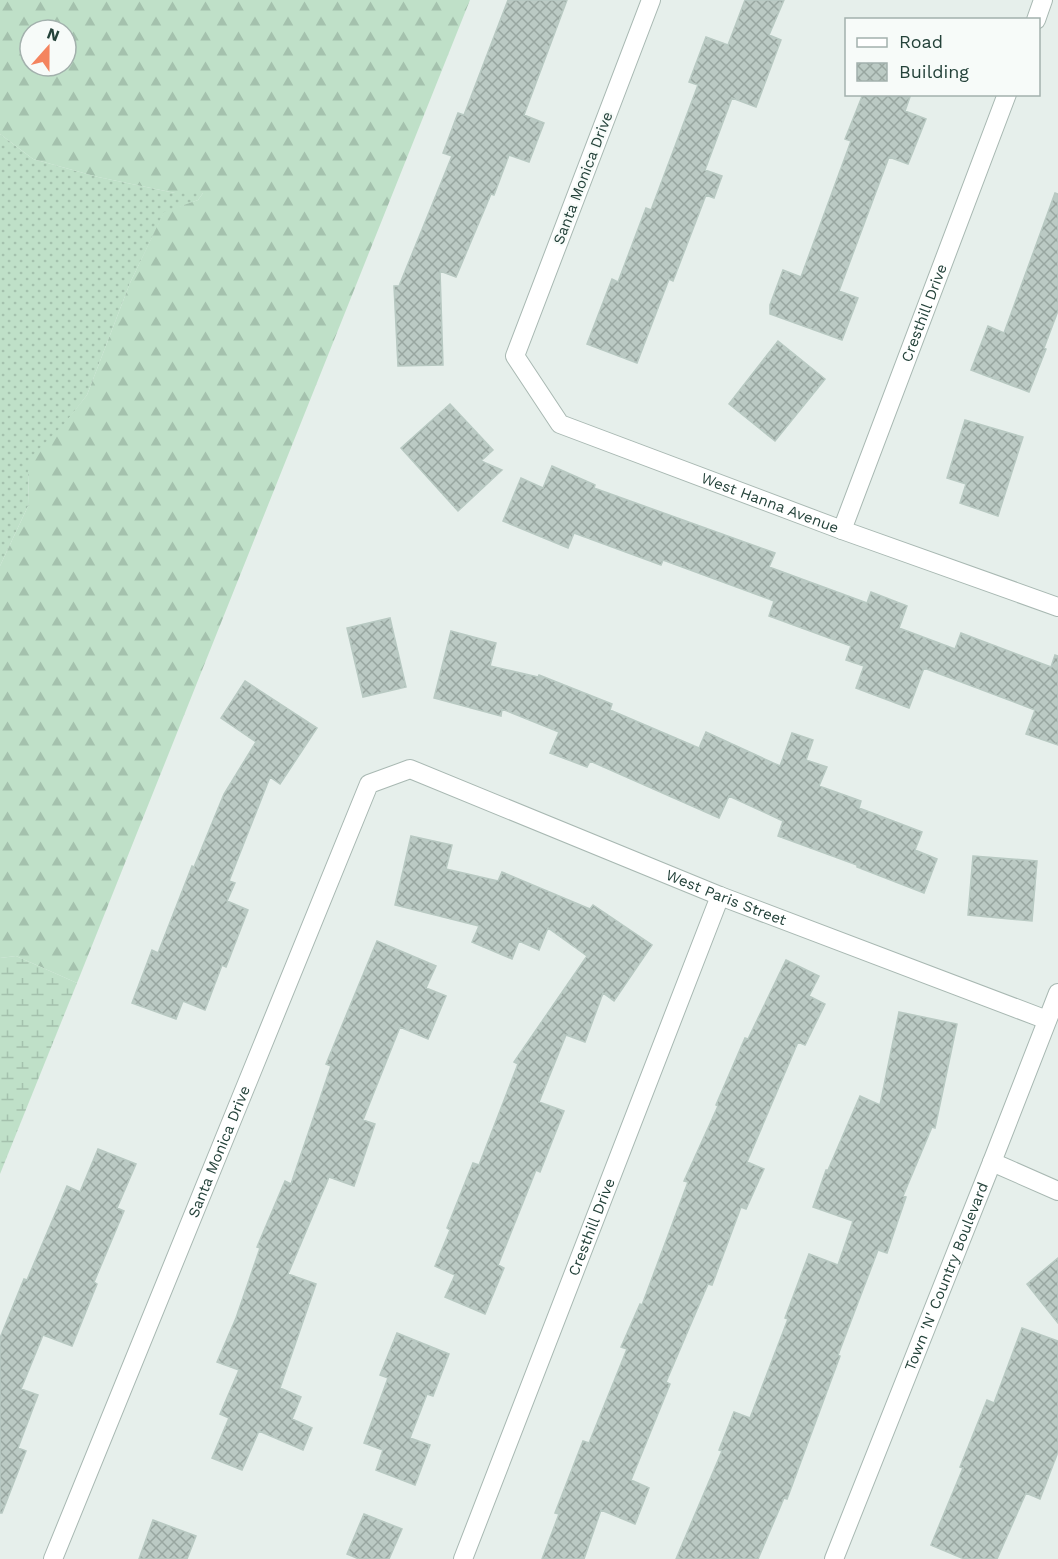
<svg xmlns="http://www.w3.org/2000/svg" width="1058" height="1559" viewBox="0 0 1058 1559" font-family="'Work Sans',sans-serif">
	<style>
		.grass { fill: url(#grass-dots) }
		.forest { fill: url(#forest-firs); fill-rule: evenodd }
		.wetland { fill: url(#wetland-marsh) }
		.building { fill: url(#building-cross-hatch); stroke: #b8c9c2; stroke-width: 1.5 }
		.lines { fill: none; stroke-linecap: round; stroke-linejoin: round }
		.minor-casing { stroke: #a8b8b2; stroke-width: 20 }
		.tertiary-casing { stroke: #a8b8b2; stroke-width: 20 }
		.minor { stroke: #fff; stroke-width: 18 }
		.tertiary { stroke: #fff; stroke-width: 18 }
		.labels { text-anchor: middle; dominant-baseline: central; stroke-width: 4.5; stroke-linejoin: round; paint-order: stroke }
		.street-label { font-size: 15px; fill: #24423a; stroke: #f7fbf9 }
	</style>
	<defs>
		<pattern id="grass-dots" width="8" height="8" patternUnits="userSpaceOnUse" patternTransform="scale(1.5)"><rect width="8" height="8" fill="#bfe0c8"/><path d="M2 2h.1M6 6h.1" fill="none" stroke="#a4c1ad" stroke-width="1.8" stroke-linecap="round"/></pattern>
		<pattern id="forest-firs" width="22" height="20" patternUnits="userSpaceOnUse" patternTransform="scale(1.5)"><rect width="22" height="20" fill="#bfe0c8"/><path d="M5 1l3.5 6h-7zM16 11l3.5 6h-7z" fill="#a4c1ad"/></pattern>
		<pattern id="wetland-marsh" width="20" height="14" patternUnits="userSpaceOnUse" patternTransform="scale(1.5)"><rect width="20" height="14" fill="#bfe0c8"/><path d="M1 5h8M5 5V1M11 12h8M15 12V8" fill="none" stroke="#a4c1ad"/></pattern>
		<pattern id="building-cross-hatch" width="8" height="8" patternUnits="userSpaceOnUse" patternTransform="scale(1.5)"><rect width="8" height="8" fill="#bbcac4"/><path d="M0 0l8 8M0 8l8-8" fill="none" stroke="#98a6a0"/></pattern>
	</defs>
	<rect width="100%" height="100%" fill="#e6efeb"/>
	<!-- grass -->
	<path class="grass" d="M0,134l33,25 65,18 77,16h28l-5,7 -34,13 -34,70 -43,112 -59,77 1,32 -29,62z"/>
	<!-- forest -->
	<path class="forest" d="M0,0h470l-393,983 -61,-27 -16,2v-392l29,-62 -1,-32 5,-17 31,-31 23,-29 43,-112 34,-71 34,-12 5,-7h-28l-77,-16 -65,-18 -33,-25zM30,30h36v36h-36z"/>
	<!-- wetland -->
	<path class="wetland" d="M16,956l61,27 -77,191v-216z"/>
	<!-- building -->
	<path class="building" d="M508,0h59l-43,115 20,8 -15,39 -20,-7 -15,40 -3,-1 -35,83 -16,-6 3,94 -45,1 -4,-80h5l53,-130 -9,-3 15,-40 6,2z
		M745,0h39l-15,35 12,5 -25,67 -24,-9 -27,72 17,6 -8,22 -8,-3 -33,86 -4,-2 -32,84 -50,-19 25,-65 6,3 28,-74 5,2 47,-125 -9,-3 17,-45 22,8z
		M863,94h48l-6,17 21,8 -18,45 -19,-7 -50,134 19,7 -16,42 -72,-26v-9l13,-35 18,7 50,-136 -6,-2z
		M1055,193l3,1v117l-14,37 2,1 -17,43 -58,-22 17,-44 16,7z
		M778,341l47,38 -50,62 -46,-37z
		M450,404l43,46 -12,11 21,9 -44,41 -57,-63z
		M965,420l58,17 -25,79 -38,-13 6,-19 -19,-6z
		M552,466l43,19 -1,3 181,65 -6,14 98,36 4,-11 36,14 -8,22 56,21 6,-16 90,34 4,-12 3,1v89l-32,-11 9,-24 -111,-42 -15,40 -53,-20 8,-22 -18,-6 5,-14 -82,-30 5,-15 -111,-41 -2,5 -87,-32 -6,15 -65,-27 18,-43 22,10z
		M390,618l16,69 -43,10 -16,-69z
		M451,631l45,12 -6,23 48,11 1,-2 73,29 -2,6 89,38 7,-16 74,34 12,-33 21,7 -7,20 21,7 -8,19 42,15 -2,7 63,24 -7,18 22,9 -13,34 -67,-26v-2l-79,-29 5,-15 -54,-25 -10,22 -129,-57 -3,6 -37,-14 9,-21 -57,-23 -1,7 -67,-18z
		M245,681l72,47 -37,56 -10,-7 -41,104 6,2 -8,18 21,9 -22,57 -4,-2 -17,45 -22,-9 -7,18 -44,-16 20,-53 6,3 34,-87 2,1 30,-73 32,-52 -35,-24z
		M411,836l41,9 -6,24 52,12 4,-9 88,37 3,-4 59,40 -38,56 -11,-8 -18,49 -19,-7 -27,67 25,9 -24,61 -4,-2 -38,95 6,3 -19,46 -40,-17 10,-22 -20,-9 15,-36 -3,-2 26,-65 6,2 39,-101 -4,-2 73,-106 -39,-28 -9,22 -20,-9 -7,18 -40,-17 7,-16 -84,-21z
		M973,856l64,5 -5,60 -64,-6z
		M377,941l59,25 -10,22 20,8 -18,43 -28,-12 -37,93 12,4 -21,62 -25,-9 -41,97 28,10 -36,104 21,9 -9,22 20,9 -9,22 -44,-19 -17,39 -30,-12 17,-40 -9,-4 19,-44 -22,-8 19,-44 24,-70 -3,-1 28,-66 6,3 40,-118 -5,-2z
		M786,960l33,16 -10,20 16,8 -20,41 -7,-3 -51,120 17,7 -18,40 -5,-2 -29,78 -4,-1 -42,98 4,2 -39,96 18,8 -14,36 -34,-14 -17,49h-42l17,-45 -4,-1 28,-72 6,2 38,-94 -6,-2 19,-43 2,1 46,-123 -4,-1 34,-75 -2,-1 29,-67 3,1z
		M899,1012l58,12 -22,104 -3,-1 -29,69 3,1 -19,56 -9,-3 -40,105 2,1 -53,143 -3,-1 -26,61h-82l46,-108 -3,-1 15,-38 16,6 38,-99 -3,-1 24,-64 29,11 15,-44 -40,-14 13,-37h2l32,-74 20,9z
		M98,1149l38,15 -19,44 7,3 -30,71 3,2 -25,62 -29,-11 -22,54 17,6 -20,53 8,3 -24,62h-2v-175l24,-59 3,1 40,-94 13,6z
		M1058,1258v65l-31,-39z
		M1022,1328l36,13v111l-18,47 -14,-6 -29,66h-33l-33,-14 32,-77 -3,-1 27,-67 7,3z
		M397,1333l52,21 -16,42 -6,-2 -17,44 20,7 -15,40 -39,-15 7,-20 -19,-7 24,-65 -8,-3z
		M364,1514l38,15 -13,30h-30l-12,-5z
		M153,1520l43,16 -9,23h-48z"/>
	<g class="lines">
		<defs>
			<g id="minor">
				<path id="s1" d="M651,0l-136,356 45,68 282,106 216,77"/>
				<path d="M1036,20l7,-20"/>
				<path id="s2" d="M842,530l165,-436"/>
				<path d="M992,1162l66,29"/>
				<path id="s3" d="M53,1559l316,-775 41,-15 310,127 327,124"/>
				<path id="s4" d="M463,1559l257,-663"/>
			</g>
			<g id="tertiary">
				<path id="s5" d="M834,1559l158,-397 66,-169"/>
			</g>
		</defs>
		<!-- minor casing -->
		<use href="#minor" class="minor-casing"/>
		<!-- tertiary casing -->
		<use href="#tertiary" class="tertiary-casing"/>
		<!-- minor -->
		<use href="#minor" class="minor"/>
		<!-- tertiary -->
		<use href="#tertiary" class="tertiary"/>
	</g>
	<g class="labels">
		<!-- street labels -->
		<g class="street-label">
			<text transform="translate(583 178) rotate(-69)">Santa Monica Drive</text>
			<text stroke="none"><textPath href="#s2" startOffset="232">Cresthill Drive</textPath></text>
			<text stroke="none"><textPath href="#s1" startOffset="687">West Hanna Avenue</textPath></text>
			<text stroke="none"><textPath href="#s3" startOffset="1222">West Paris Street</textPath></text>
			<text stroke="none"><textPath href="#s3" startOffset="440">Santa Monica Drive</textPath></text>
			<text stroke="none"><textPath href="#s4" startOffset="356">Cresthill Drive</textPath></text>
			<text stroke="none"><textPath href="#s5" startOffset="304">Town 'N' Country Boulevard</textPath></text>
		</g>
	</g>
	<!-- legend -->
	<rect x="845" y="18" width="195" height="78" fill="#f7fbf9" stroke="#a3b1ad" stroke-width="1.5"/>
	<rect x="857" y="38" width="30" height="9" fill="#ffffff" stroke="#a3b1ad" stroke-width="1.5"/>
	<text x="899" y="48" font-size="18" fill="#24423a">Road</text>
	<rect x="857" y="63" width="30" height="18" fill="url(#building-cross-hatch)" stroke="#a3b1ad" stroke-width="1.5"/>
	<text x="899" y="78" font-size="18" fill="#24423a">Building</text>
	<!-- north arrow -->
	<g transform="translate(48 48) rotate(21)"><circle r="28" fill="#f7fbf9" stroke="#a3b1ad" stroke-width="1.5"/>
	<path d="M0-4.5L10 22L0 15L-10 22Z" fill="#f4845f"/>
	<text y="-9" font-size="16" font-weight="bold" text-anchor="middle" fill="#24423a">N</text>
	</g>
</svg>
